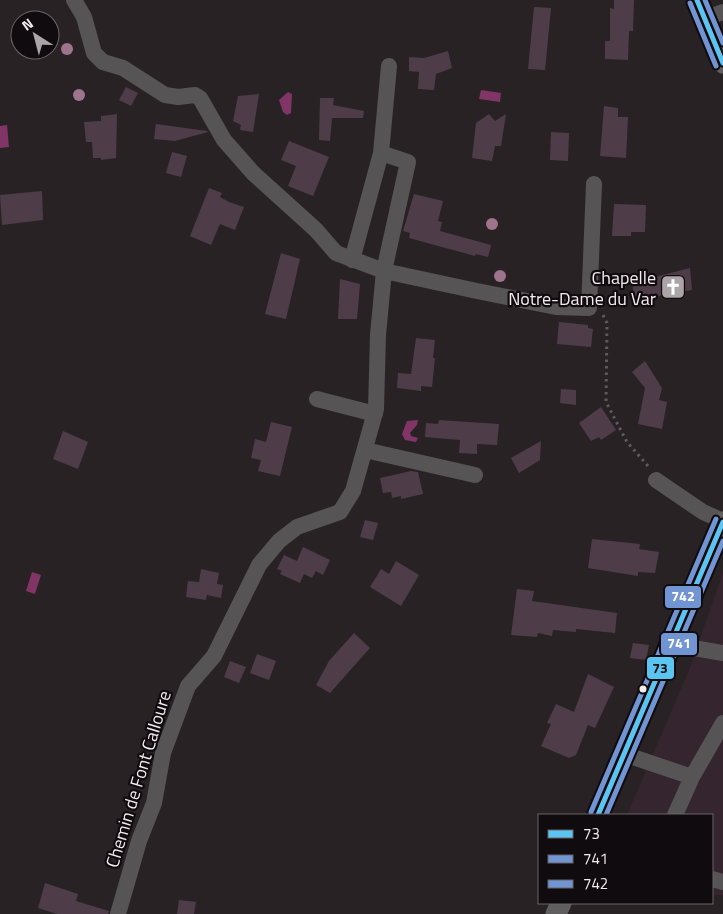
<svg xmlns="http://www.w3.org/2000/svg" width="723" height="914" viewBox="0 0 723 914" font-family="'Titillium Web',sans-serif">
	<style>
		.built { fill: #34252e }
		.water { fill: #803566 }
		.building { fill: #4e3d48 }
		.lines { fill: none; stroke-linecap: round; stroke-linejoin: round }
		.path { stroke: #5e5b5c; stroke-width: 3; stroke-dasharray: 2.5 4; stroke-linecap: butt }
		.minor { stroke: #575455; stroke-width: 16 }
		.major { stroke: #605e5f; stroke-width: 21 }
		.bus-1-casing { stroke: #100b0e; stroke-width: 9 }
		.bus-2-casing { stroke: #100b0e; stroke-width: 9 }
		.bus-3-casing { stroke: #100b0e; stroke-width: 9 }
		.bus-1 { stroke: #5bc4f1; stroke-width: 5 }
		.bus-2 { stroke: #7194d2; stroke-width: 5 }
		.bus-3 { stroke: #7194d2; stroke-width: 5 }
		.tree { fill: #9d748c }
		.bus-dot { fill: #f3ecef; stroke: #100b0e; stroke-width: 2 }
		.labels { text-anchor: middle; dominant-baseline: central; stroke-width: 4.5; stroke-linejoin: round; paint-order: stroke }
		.poi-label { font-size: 18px; fill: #f3ecef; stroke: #100b0e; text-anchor: end }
		.street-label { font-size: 18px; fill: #f3ecef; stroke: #100b0e }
		.line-badge { stroke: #100b0e; stroke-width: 2 }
		.badge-label { font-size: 14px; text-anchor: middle; font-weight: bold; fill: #fff }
		.pale-badge-label { font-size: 14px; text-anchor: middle; font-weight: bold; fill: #111 }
	</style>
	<rect width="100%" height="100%" fill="#282225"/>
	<!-- built -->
	<path class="built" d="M723,572v323h-11v-80h-85l64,-150z"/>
	<!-- water -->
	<path class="water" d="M481,90l20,3 -1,9 -21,-3z
		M288,92l4,2 -1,19 -4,2 -4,-3 -4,-12z
		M7,125l2,22 -9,1v-22z
		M418,420l-1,5 -7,8 1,3 7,2 -2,4 -11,-2 -3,-6 5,-13z
		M32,572l9,3 -6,19 -9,-3z"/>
	<!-- building -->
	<path class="building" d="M614,0h20l-1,31h-4l-1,29 -23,-1v-18h5v-33l4,1z
		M534,7l17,1 -6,62 -17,-1z
		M448,51l4,17 -16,6 -2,16 -16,-1 1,-17 -10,-1v-14l15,1z
		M126,87l12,6 -7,13 -12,-6z
		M259,94l-6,38 -13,-2 1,-5 -8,-4 5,-25z
		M320,98h14l-1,7 31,6 -1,7h-31l-2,23 -11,-1z
		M604,106l14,2v9h10l-2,41 -26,-2z
		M117,114l-1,44 -15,2v-2h-8l-1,-16h-6l-2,-20 17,-1v-5z
		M489,114l6,7 11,-7 -5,32h-6l-3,15 -20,-3 4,-35z
		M156,124l51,7 1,1 -33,9 -21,-2z
		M551,132l18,1 -1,28 -18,-1z
		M289,141l40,16 -16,39 -25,-10 8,-20 -15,-6z
		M172,152l15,4 -6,21 -15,-4z
		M209,188l13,5 -2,4 9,5 15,5 -9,23 -15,-6 -9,21 -21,-9z
		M42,191l1,29 -41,5 -2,-30z
		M414,194l29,7 -5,20 4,1 -2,9 51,14 -3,12 -12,-3 -1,2 -66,-18 1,-5 -7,-2z
		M614,204l32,1 -1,27h-14v4h-19z
		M281,253l19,6 -14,60 -21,-5z
		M690,268l2,22 -57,10 -3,-17z
		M340,279l20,5 -3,35h-19z
		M559,322l29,3v3l5,1 -2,18 -34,-3z
		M416,338l19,2 -2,18h2l-3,29 -11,-1v5l-24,-3 1,-15 13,1z
		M645,361l17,27 -3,12 8,2 -5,27 -24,-5 7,-36 -13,-16z
		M561,389l15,1v15l-16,-2z
		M601,407l15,23 -15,10 -2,-3 -8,4 -12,-18z
		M439,420l60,4 -2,21 -20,-1v10l-18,-1 1,-13 -35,-3 1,-14 12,1z
		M271,422l21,5 -12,49 -22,-5 3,-11 -10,-2 4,-19 11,3z
		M63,431l25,11 -10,27 -25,-10z
		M541,441l-1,19 -21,13 -8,-15z
		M411,471l7,1 5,22 -22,5v-3l-9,2 -1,-6 -8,1 -3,-15z
		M365,520l13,3 -5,17 -13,-3z
		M592,539l48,5 -1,5 20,3 -4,21 -17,-1v4l-50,-8z
		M303,547l27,13 -7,15 -7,-4 -4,7 -8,-4 -4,9 -20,-9 2,-3 -5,-2 7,-14 13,6z
		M396,561l23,14 -18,31 -31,-19 11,-18 8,5z
		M201,569l18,4 -2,11 6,1 -2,13 -14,-3 -1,5 -20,-3 2,-16 11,1z
		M517,589l17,2 -2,10 85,12 -2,20 -39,-4v3l-23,-2 -1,6 -14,-3 -1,4 -26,-2z
		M354,633l16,15 -40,45 -14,-8 13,-24z
		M633,643l16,2 -3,15 -16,-2z
		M257,654l19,7 -7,19 -19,-7z
		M230,661l16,6 -7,16 -15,-6z
		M588,674l26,13 -19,41 -7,-3 -12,30 -7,3 -28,-12 10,-22 -4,-1 9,-19 18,8z
		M45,883l33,11 -2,7 33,10 -1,3h-51l-19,-6z
		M179,900l17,2 -2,12h-17z"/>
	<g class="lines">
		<!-- path -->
		<path class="path" d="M603,315l4,8 -1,79 21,40 21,24"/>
		<!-- minor -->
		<path class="minor" d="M74,0l10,17 10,36 9,9 20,6 42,27 13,2 17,-2 5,3 24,42 29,33 63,57 20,23 48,18 93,20 79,16 33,1 5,-124
			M704,19l19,-7
			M352,260l29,-107
			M317,399l58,15
			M365,450l110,25
			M656,480l47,32 20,9
			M671,644l52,9
			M624,754l68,23 -17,38
			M692,777l31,-54
			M712,879l11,3
			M118,914l21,-73 15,-38 9,-50 25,-67 26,-30 45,-91 20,-24 18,-14 43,-15 13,-21 23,-82 2,-74 6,-64 24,-109 -27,-9 8,-87"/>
		<!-- major -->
		<path class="major" d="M697,0l26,63
			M598,815l125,-293
			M556,914l5,-11"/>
		<defs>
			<path id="bus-1" d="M697,0l26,63
				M598,815l125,-293"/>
			<path id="bus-2" d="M690,3l26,63
				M606,815l117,-274"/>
			<path id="bus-3" d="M705,0l18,43
				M591,812l125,-293"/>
		</defs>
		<!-- bus-1 casing -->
		<use href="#bus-1" class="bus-1-casing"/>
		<!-- bus-2 casing -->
		<use href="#bus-2" class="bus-2-casing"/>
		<!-- bus-3 casing -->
		<use href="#bus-3" class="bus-3-casing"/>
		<!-- bus-1 -->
		<use href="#bus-1" class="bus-1"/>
		<!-- bus-2 -->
		<use href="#bus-2" class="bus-2"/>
		<!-- bus-3 -->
		<use href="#bus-3" class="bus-3"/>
	</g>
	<!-- trees -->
	<g class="tree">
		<circle cx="67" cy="49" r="6"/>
		<circle cx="79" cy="95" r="6"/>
		<circle cx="492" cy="224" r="6"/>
		<circle cx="500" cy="276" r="6"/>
	</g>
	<!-- icons -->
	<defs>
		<symbol id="church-square" viewBox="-11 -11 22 22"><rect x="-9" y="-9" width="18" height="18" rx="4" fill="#aca5a8" stroke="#100b0e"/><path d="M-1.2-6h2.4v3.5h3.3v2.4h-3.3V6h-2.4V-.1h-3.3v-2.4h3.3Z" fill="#fff"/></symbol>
	</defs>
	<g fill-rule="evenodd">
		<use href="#church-square" x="659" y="273" width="28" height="28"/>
	</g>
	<!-- markers -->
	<circle class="bus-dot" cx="643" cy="689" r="4.5"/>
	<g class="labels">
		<!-- poi labels -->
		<g class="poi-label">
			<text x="656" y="277">Chapelle<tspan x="656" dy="21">Notre-Dame du Var</tspan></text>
		</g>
		<!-- street labels -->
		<g class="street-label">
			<text transform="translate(138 779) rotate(-73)">Chemin de Font Calloure</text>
		</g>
	</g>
	<g class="line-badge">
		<rect x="664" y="585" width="38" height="24" rx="5" fill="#7194d2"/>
		<rect x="660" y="632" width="38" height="24" rx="5" fill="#7194d2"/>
		<rect x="646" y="656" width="29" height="24" rx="5" fill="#5bc4f1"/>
	</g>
	<g class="badge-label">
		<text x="683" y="601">742</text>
		<text x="679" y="648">741</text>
	</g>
	<g class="pale-badge-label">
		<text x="660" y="673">73</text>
	</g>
	<!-- legend -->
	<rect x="538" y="814" width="175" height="90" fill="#100b0e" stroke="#6b6568"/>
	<rect x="548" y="830" width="25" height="8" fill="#5bc4f1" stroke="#6b6568"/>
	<text x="583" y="839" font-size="15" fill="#f3ecef">73</text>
	<rect x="548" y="855" width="25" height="8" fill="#7194d2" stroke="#6b6568"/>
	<text x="583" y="864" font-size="15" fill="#f3ecef">741</text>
	<rect x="548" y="880" width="25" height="8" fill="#7194d2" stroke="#6b6568"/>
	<text x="583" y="889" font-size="15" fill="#f3ecef">742</text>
	<!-- north arrow -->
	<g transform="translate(35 35) rotate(324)"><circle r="24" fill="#100b0e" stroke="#6b6568"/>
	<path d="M0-4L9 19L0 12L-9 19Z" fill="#aca5a8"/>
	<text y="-8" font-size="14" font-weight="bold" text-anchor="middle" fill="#f3ecef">N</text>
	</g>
</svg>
